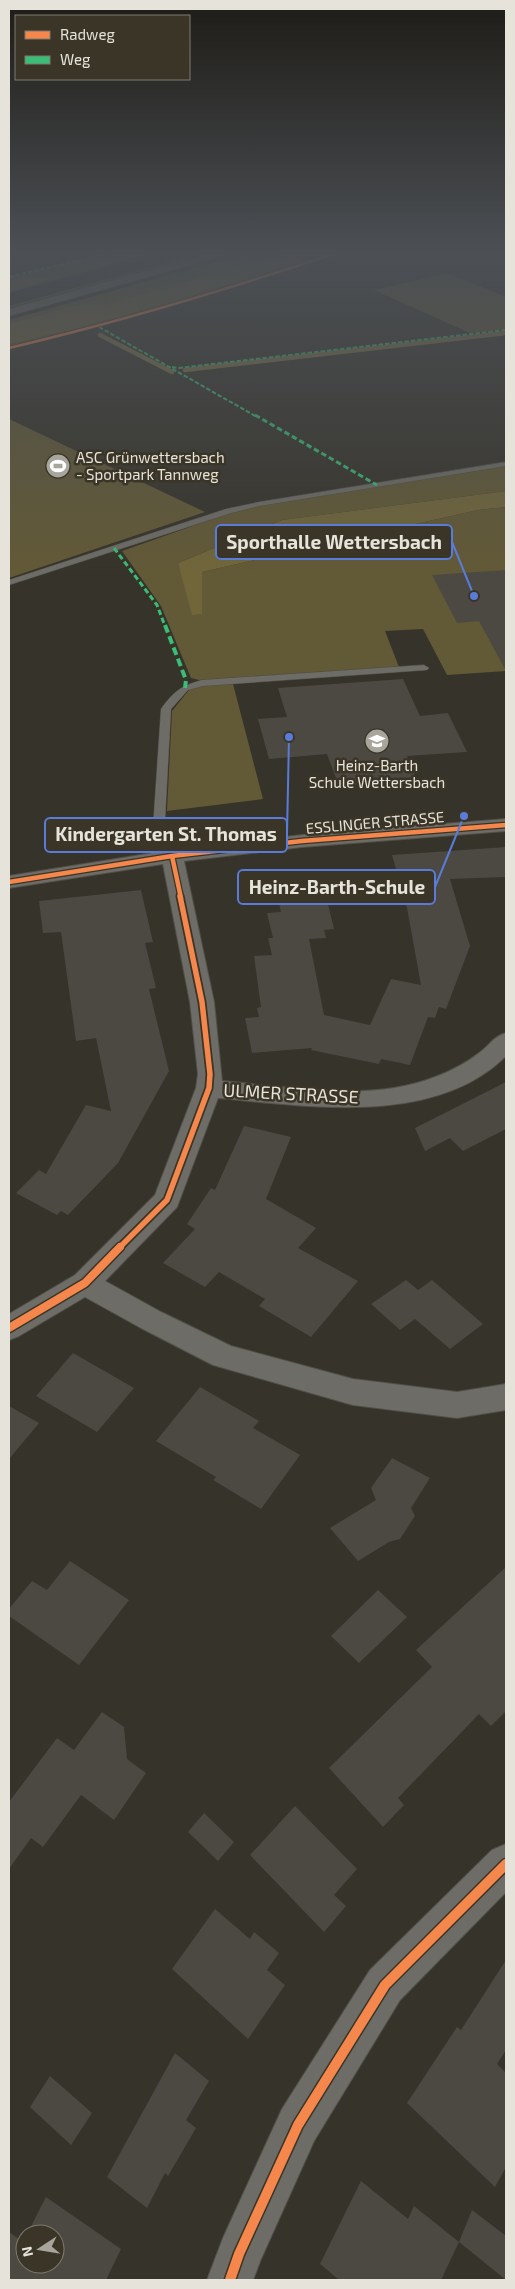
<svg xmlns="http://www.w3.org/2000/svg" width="515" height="2289" viewBox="0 0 515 2289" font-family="'Exo 2',sans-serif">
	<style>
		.green { fill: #625936 }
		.forest { fill: #71663a }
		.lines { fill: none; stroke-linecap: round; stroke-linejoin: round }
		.stream { stroke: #807446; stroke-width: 4.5 }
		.building { fill: #4c4942 }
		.lane-casing { stroke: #514f47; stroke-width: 1 }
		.street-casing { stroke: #514f47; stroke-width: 2 }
		.highway-casing { stroke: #514f47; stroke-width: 1 }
		.lane { fill: #6e6c66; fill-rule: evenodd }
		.street { fill: #6e6c66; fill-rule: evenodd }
		.highway { fill: #757163; fill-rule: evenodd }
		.quiet-far2 { stroke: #3abd76; stroke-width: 2; stroke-dasharray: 4.5 2; stroke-linecap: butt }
		.quiet-far1 { stroke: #3abd76; stroke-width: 3; stroke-dasharray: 5.5 3; stroke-linecap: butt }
		.quiet { stroke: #3abd76; stroke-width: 4; stroke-dasharray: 8 4; stroke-linecap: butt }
		.cycleway-far4-casing { stroke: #3a3526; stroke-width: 4 }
		.cycleway-far3-casing { stroke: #3a3526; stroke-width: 7 }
		.cycleway-far2-casing { stroke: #3a3526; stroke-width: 9 }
		.cycleway-far1-casing { stroke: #3a3526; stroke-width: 11 }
		.cycleway-casing { stroke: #3a3526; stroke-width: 13 }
		.cycleway-far4 { stroke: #f5874c; stroke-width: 2.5 }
		.cycleway-far3 { stroke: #f5874c; stroke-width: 4.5 }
		.cycleway-far2 { stroke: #f5874c; stroke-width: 5.5 }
		.cycleway-far1 { stroke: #f5874c; stroke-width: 8 }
		.cycleway { stroke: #f5874c; stroke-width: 10 }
		.labels { text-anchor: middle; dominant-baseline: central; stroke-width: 5; stroke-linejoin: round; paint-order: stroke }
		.far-poi-label { font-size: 15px; fill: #e6e3da; stroke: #3a3526; text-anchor: start }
		.far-street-label { font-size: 15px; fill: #e6e3da; stroke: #3a3526 }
		.street-label { font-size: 18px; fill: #e6e3da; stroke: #3a3526 }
		.leader { fill: none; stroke: #597bd9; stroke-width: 2 }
		.callout-dot { fill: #597bd9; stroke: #3a3526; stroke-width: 2 }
		.callout { fill: #3a3526; stroke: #597bd9; stroke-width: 2 }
		.callout-label { font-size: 19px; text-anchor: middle; font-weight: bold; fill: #e6e3da }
	</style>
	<rect width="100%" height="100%" fill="#36332a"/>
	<!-- green -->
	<path class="green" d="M109,254h42l-142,39v-15z
		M197,254h6l-194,54v-2z
		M244,254h84c-105,36 -211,68 -319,93v-27z
		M447,273l59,24v32l-36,4 -96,-43z
		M9,419l196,93 -196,66z
		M506,465v26l-224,29 -104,43 24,51v-42l276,-62 28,-3v164l-59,4 -24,-46 -38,2 14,36 -200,13 -8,-2 -30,-72 -39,-55 113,-40 26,-7z
		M233,684l30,115 -96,12 5,-100 17,-21 11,-4z"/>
	<!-- forest -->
	<path class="forest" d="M116,254h27l-67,18 -12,-3 3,-3z
		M282,254h42l-23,7 -22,3 -3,4c-88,30 -177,56 -267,76v-20l64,-18 31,-1z
		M34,277l13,2 -6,3 -32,8v-9z
		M506,491v16l-28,3 -276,62v42l-10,1 -14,-52 104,-43z"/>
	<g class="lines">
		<!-- stream -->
		<path class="stream" d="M100,335l72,37
			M185,370l321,-37"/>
	</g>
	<!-- building -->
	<path class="building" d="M506,570v101l-27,-50 -22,2 -25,-48z
		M403,679l17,37 28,-3 19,39 -60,4 10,24 -78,6 -12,-32 -58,5 -11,-40 29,-2 -9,-29z
		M506,847v30l-56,2 20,67 -24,63 -7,-2 -4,11 -7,-1 -18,48 -29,-6 -2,5 -68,-14 1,-2 -60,5 -7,-35 14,-1 -2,-9 4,-1 -7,-51 18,-1 -4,-17h5l-6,-25 14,-1 -2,-9 48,-3 7,29 -10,1 2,8 -17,1 15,76 46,10 21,-46 30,6 -14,-77 -15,-53z
		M141,890l12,52 -8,1 11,45 -7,1 20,82 -51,92 -50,52 -7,-4 -4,4 -41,-22 23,-23 7,4 40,-69 25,6 -15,-73 -20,3 -15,-109 -18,1 -4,-32z
		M506,1082v47l-43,22 -13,-13 -25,13 -10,-23z
		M244,1126l47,11 -25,62 50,29 -18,20 60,33 -47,56 -52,-31 6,-7 -46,-27 -14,15 -42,-24 32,-34 -8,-5 24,-36 4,2z
		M406,1280l12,10 14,-10 51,44 -33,25 -35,-30 -15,11 -29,-26z
		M73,1353l61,35 -37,44 -61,-36z
		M200,1387l59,34 -6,7 47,27 -39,54 -48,-29 3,-3 -60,-36z
		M9,1406l30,17 -30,36z
		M392,1458l38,20 -19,30 4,8 -15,23 -11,3 -31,19 -28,-33 46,-28 -5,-12z
		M70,1561l59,39 -50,65 -70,-49v-7l23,-28 15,9z
		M506,1567v144l-15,15 -12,-12 -81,84 6,7 -21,22 -54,-59 103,-101 -16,-17z
		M378,1590l29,27 -48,46 -28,-27z
		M102,1712l22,15 3,32 19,14 -32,47 -33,-25 -38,52 -12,-9 -22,31v-67l48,-64 17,12z
		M295,1806l62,63 -23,26 12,11 -22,26 -74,-77z
		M204,1813l30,29 -16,19 -30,-29z
		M215,1909l35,30 4,-7 25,21 -12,17 18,15 -37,54 -76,-70z
		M506,1960v90l-9,14 9,9v94l-11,20 -88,-84 50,-76 4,3z
		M175,2053l34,28 -23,39 10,8 -28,48 -3,-3 -18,35 -40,-31z
		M50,2076l42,37 -21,32 -41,-38z
		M361,2181l47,38 6,-13 45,36 -18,38h-102l-19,-16z
		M46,2197l75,52 -15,31h-97v-48l14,10 2,-4v26h30v-30h-28z
		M472,2210l34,26v44l-47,-38z"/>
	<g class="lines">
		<defs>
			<path id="lane" d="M506,462v4l-247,40 -28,7 -222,72v-5l217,-71 33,-7z
				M424,665l5,3 -2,2 -224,16 -15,4 -17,19 -8,148 -6,3 -4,-1 -2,-2 10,-148c13,-18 20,-23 41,-29z"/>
			<path id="street" d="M506,819v12l-204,16 -118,14 30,141 8,79c68,6 147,22 213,-4 16,-6 31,-14 44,-24 10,-7 15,-17 27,-20v23c-72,71 -197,50 -288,42l-41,109 -72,74 56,31 70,34 122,33 104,13 49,-8v26l-49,8 -104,-13 -140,-40 -72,-37 -56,-31 -66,39 -10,4v-26l66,-39 80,-80 41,-107 2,-14 -8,-72 -27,-138 -154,24v-12l163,-26 130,-15z
				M506,1844v48l-106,108 -86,141 -53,118 -8,21h-46l16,-42 59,-129 88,-139 122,-120z"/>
			<path id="highway" d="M207,254h17l-1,2 -214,60v-7z"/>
		</defs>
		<!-- lane casing -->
		<use href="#lane" class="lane-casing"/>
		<!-- street casing -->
		<use href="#street" class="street-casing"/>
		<!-- highway casing -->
		<use href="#highway" class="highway-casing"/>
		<!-- lane -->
		<use href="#lane" class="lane"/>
		<!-- street -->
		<use href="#street" class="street"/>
		<!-- highway -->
		<use href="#highway" class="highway"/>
		<!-- quiet-far2 -->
		<path class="quiet-far2" d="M9,277l96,-23
			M99,327l158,90
			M172,367l7,1 327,-38"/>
		<!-- quiet-far1 -->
		<path class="quiet-far1" d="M255,415l122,70
			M114,548l43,57 8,21"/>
		<!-- quiet -->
		<path class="quiet" d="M165,625l21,55 -1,8"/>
		<defs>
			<path id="cycleway-far4" d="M9,348c110,-26 217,-58 324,-94"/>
			<path id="cycleway-far3" d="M172,856l9,42
				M9,882l163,-26 130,-15 204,-16"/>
			<path id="cycleway-far2" d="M119,1248l48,-48 42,-112 1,-14 -8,-72 -22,-106"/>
			<path id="cycleway-far1" d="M9,1328l76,-45 35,-36"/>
			<path id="cycleway" d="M230,2280l9,-26 59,-129 87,-140 121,-121"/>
		</defs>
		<!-- cycleway-far4 casing -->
		<use href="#cycleway-far4" class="cycleway-far4-casing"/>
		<!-- cycleway-far3 casing -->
		<use href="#cycleway-far3" class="cycleway-far3-casing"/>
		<!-- cycleway-far2 casing -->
		<use href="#cycleway-far2" class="cycleway-far2-casing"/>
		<!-- cycleway-far1 casing -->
		<use href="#cycleway-far1" class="cycleway-far1-casing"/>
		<!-- cycleway casing -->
		<use href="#cycleway" class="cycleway-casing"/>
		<!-- cycleway-far4 -->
		<use href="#cycleway-far4" class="cycleway-far4"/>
		<!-- cycleway-far3 -->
		<use href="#cycleway-far3" class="cycleway-far3"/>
		<!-- cycleway-far2 -->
		<use href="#cycleway-far2" class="cycleway-far2"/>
		<!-- cycleway-far1 -->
		<use href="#cycleway-far1" class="cycleway-far1"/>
		<!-- cycleway -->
		<use href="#cycleway" class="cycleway"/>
	</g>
	<!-- sky -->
	<linearGradient id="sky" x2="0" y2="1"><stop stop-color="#1e1c17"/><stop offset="0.44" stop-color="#4c5055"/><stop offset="1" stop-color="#4c5055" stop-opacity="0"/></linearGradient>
	<rect width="515" height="575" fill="url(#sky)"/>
	<!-- icons -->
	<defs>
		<symbol id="stadium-disc" viewBox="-11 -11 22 22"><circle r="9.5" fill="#a8a59c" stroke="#3a3526"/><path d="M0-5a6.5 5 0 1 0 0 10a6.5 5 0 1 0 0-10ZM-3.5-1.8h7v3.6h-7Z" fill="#fff"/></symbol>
		<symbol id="school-disc" viewBox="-11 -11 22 22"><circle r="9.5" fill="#a8a59c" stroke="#3a3526"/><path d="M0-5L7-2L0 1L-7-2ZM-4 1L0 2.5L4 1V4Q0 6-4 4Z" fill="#fff"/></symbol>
	</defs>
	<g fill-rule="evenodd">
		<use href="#stadium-disc" x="44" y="452" width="28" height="28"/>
		<use href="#school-disc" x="363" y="727" width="28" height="28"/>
	</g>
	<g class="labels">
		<!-- far-poi labels -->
		<g class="far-poi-label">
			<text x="76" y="457">ASC Grünwettersbach<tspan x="76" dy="17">- Sportpark Tannweg</tspan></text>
			<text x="377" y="765" text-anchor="middle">Heinz-Barth<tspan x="377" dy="17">Schule Wettersbach</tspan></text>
		</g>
		<!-- far-street labels -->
		<g class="far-street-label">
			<text transform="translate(375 822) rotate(-5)">ESSLINGER STRASSE</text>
		</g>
		<!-- street labels -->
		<g class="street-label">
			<text transform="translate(291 1093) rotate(3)">ULMER STRASSE</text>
		</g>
	</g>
	<!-- callouts -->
	<path class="leader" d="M474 596L452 542M289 737L287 835M464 816L435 887"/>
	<g class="callout-dot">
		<circle cx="474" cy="596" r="5"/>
		<circle cx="289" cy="737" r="5"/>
		<circle cx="464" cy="816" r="5"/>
	</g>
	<g class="callout">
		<rect x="216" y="525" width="236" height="34" rx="5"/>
		<rect x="45" y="818" width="242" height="34" rx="5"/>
		<rect x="238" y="870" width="197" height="34" rx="5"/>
	</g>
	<g class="callout-label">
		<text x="334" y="549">Sporthalle Wettersbach</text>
		<text x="166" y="841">Kindergarten St. Thomas</text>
		<text x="337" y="894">Heinz-Barth-Schule</text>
	</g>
	<!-- border -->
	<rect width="515" height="2289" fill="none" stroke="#e6e3da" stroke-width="20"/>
	<!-- legend -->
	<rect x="15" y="15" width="175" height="65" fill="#3a3526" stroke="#7f7b6e"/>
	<rect x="25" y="31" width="25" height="8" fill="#f5874c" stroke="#7f7b6e"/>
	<text x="60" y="40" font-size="15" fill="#e6e3da">Radweg</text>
	<rect x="25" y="56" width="25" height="8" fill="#3abd76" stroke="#7f7b6e"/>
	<text x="60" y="65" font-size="15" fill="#e6e3da">Weg</text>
	<!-- north arrow -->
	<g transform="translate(40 2249) rotate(258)"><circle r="24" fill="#3a3526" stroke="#7f7b6e"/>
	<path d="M0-4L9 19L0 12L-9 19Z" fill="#a8a59c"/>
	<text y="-8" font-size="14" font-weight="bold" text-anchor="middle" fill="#e6e3da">N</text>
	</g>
</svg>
